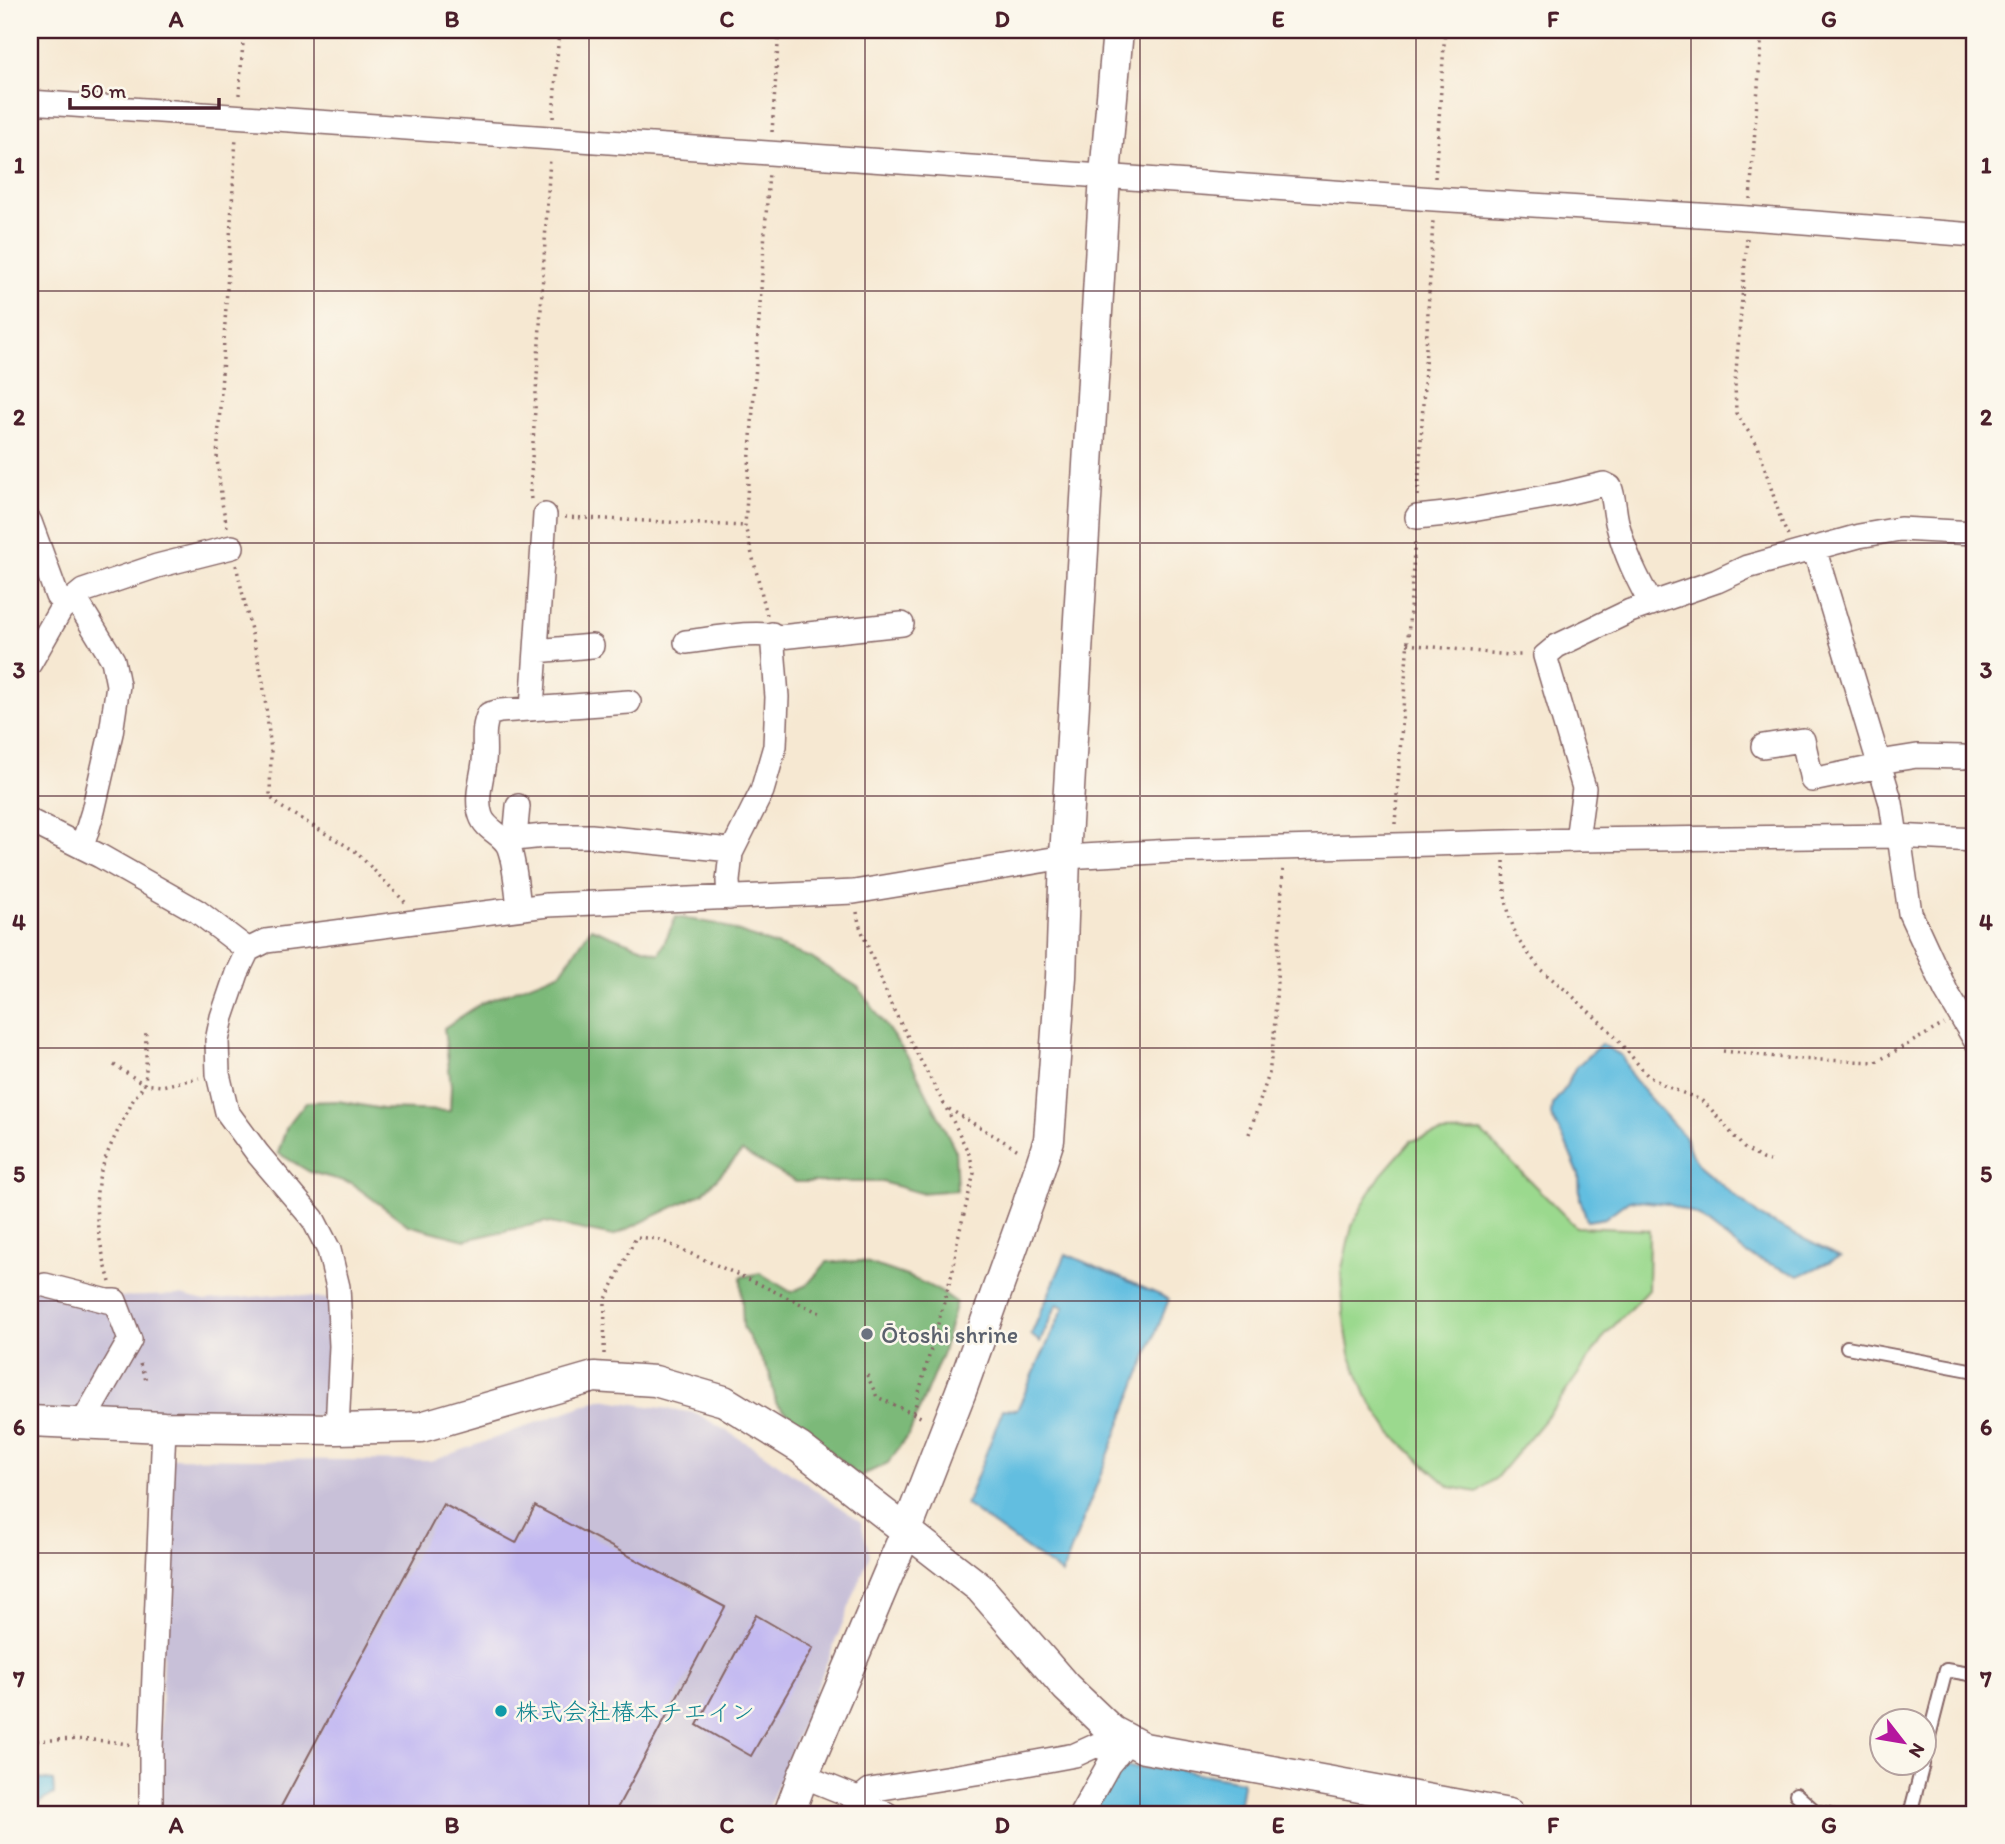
<svg xmlns="http://www.w3.org/2000/svg" width="2005" height="1844" viewBox="0 0 2005 1844" font-family="Itim,'Klee One',sans-serif">
	<style>
		.industrial { fill: #c8c0d8 }
		.green { fill: #9bd98e; stroke: #727c5c; stroke-width: 2 }
		.forest { fill: #7cb979; stroke: #636c52; stroke-width: 2 }
		.water { fill: #62bee0; stroke: #566e86; stroke-width: 2 }
		.building { fill: #c3b9f1 }
		.lines { fill: none; stroke-linecap: round; stroke-linejoin: round }
		.service-casing { stroke: #866565; stroke-width: 16 }
		.minor-casing { stroke: #866565; stroke-width: 26 }
		.tertiary-casing { stroke: #866565; stroke-width: 33 }
		.path { stroke: #866565; stroke-width: 3.5; stroke-dasharray: 2 5; stroke-linecap: butt }
		.service { stroke: #fff; stroke-width: 12 }
		.minor { stroke: #fff; stroke-width: 23 }
		.tertiary { stroke: #fff; stroke-width: 30 }
		.grid { fill: none; stroke: #4a1f2b; stroke-width: 2; stroke-opacity: 0.55 }
		.worship-dot { fill: #6b7280; stroke: #fbf7ec; stroke-width: 2.5 }
		.culture-dot { fill: #0f9aa8; stroke: #fbf7ec; stroke-width: 2.5 }
		.labels { text-anchor: middle; dominant-baseline: central; stroke-width: 5; stroke-linejoin: round; paint-order: stroke }
		.worship-label { font-size: 24px; fill: #5b616d; stroke: #fbf7ec; text-anchor: start }
		.culture-label { font-size: 24px; fill: #0d838f; stroke: #fbf7ec; text-anchor: start }
		.neatline { fill: none; stroke: #4a1f2b; stroke-width: 2.5 }
		.grid-label { font-size: 23px; text-anchor: middle; font-weight: bold; fill: #4a1f2b }
	</style>
	<rect width="100%" height="100%" fill="#fbf7ec"/>
	<filter id="ink" filterUnits="userSpaceOnUse"><feTurbulence type="fractalNoise" baseFrequency=".0143" numOctaves="2"/><feDisplacementMap in="SourceGraphic" scale="14" xChannelSelector="R" yChannelSelector="G"/><feConvolveMatrix kernelMatrix="1 2 1 2 8 2 1 2 1" color-interpolation-filters="sRGB"/></filter>
	<filter id="wash" filterUnits="userSpaceOnUse"><feTurbulence type="fractalNoise" baseFrequency=".00686" numOctaves="4" result="noise"/><feDisplacementMap in="SourceGraphic" scale="28" xChannelSelector="R" yChannelSelector="G"/><feGaussianBlur stdDeviation="1.57" result="paint"/><feColorMatrix in="noise" values="0 0 0 0 0 0 0 0 0 0 0 0 0 0 0 0 0 1.4 0 .05"/><feComposite in="paint" operator="in"/></filter>
	<g filter="url(#wash)">
		<rect width="100%" height="100%" fill="#f6e8d2"/>
		<!-- industrial -->
		<path class="industrial" d="M30,1273l82,24 69,-2 24,6 80,-7 53,6 -12,116 -296,-5z
			M601,1399l95,14 61,36 104,73 9,33 -104,259h-607l8,-356 265,3z"/>
		<!-- green -->
		<path class="green" d="M1481,1132l95,95 73,3 -1,60 -41,43 -52,74 -59,71 -19,14 -27,-5 -26,-23 -33,-31 -25,-38 -16,-41 -7,-42 -2,-40 11,-46 14,-27 15,-24 30,-34 31,-8z"/>
		<!-- forest -->
		<path class="forest" d="M676,917l41,7 94,34 47,29 52,73 45,89 2,41 -37,3 -38,-11h-86l-54,-30 -39,41 -90,43 -68,-14 -80,18 -57,-15 -57,-42 -41,-11 -32,-19 9,-27 19,-24 32,-1 44,8 68,2 1,-25 -7,-58 38,-25 79,-31 30,-44 68,26z
			M862,1261c34,11 65,20 94,41l-13,50 -33,80 -22,31 -29,14 -83,-74 -6,-29 -27,-47 -2,-50 19,-4 31,19 16,-7 20,-23z"/>
		<!-- water -->
		<path class="water" d="M1601,1044l21,12 8,17 15,20 40,44 6,16 10,15 61,50 78,39 -41,19 -51,-21 -51,-40 -29,-11 -39,-4 -24,18 -18,3 -7,-22 -1,-24 -13,-31 -15,-28 1,-11 12,-15 11,-22z
			M1066,1254l103,45 -107,275 -96,-69 37,-96 14,1 47,-103 -7,-3 -17,38 -9,-7z
			M1126,1767l53,3 63,11 1,3 -5,30h-149l27,-42z
			M30,1778l23,3 1,13 -24,14z"/>
		<g id="blocks">
			<!-- building -->
			<path class="building" d="M443,1504l73,39 19,-37 190,101 -111,207h-337z
				M756,1615l57,33 -62,108 -54,-31z"/>
		</g>
	</g>
	<g filter="url(#ink)">
		<use href="#blocks" fill-opacity="0" stroke="#866565" stroke-width="2"/>
		<g class="lines">
			<defs>
				<path id="service" d="M1847,1347l128,24
					M1924,1756l22,-86 29,5
					M1796,1794l19,17 15,3
					M1910,1814l13,-50"/>
				<path id="minor" d="M30,102l1404,97 315,19 226,17
					M1417,517l38,-4 107,-19 42,-10 6,3c5,13 4,26 8,39 7,28 19,52 33,78
					M30,522l27,74 9,9
					M1814,548l77,255 5,33
					M75,598l38,62 5,25 -7,48 -18,78 -11,36
					M686,642c26,-3 69,-12 94,-5l122,-13
					M536,651l56,-5
					M30,663l31,-54 22,-18 74,-25 75,-19
					M532,709l13,-194
					M1763,746l40,-6 9,40 68,-14
					M1879,762l38,-6 46,1
					M30,821l70,35 97,55 51,39
					M1899,836l11,77 36,78 29,49
					M515,838l3,-32
					M505,840l39,-4h47l130,13 10,4
					M1577,840l7,-52 -39,-132 12,-10 73,-35 87,-30 30,-14 112,-31 41,-7 75,4
					M729,898l-1,-17 3,-28 31,-62 13,-45 2,-49 -5,-63
					M519,908c-2,-17 -4,-44 -10,-60 -5,-14 -23,-17 -28,-32 -6,-18 1,-37 3,-54 2,-18 -3,-32 5,-48l11,-3 129,-9
					M45,1285l62,16h8l15,39 -43,75v9
					M337,1429l4,-83 -3,-59 -9,-37 -16,-31 -55,-65 -31,-42 -9,-38 -1,-33 5,-24 15,-44 11,-23 18,-9 281,-36 307,-13 211,-35 108,-6 404,-11 319,-4 79,4
					M803,1776l52,21 32,17
					M859,1799l11,-9 112,-18 93,-17 22,-10 20,10
					M151,1814v-65l13,-322
					M1081,1814l28,-50 16,-19"/>
				<path id="tertiary" d="M30,1421l134,6 173,2 84,-2 173,-50 61,4 69,20 76,47 180,140 86,99 46,44 32,17 365,66
					M789,1814l14,-38 103,-244 55,-141 67,-187 21,-64 12,-163 4,-120 40,-682 13,-145"/>
			</defs>
			<!-- service casing -->
			<use href="#service" class="service-casing"/>
			<!-- minor casing -->
			<use href="#minor" class="minor-casing"/>
			<!-- tertiary casing -->
			<use href="#tertiary" class="tertiary-casing"/>
			<!-- path -->
			<path class="path" d="M239,95l5,-65
				M553,118l6,-88
				M772,132l7,-102
				M1435,178l10,-148
				M1750,199l12,-169
				M1747,238l-12,145 1,30 22,33 23,74 7,16
				M1418,496l15,-276
				M531,499l-1,-6 20,-335
				M565,517l180,9
				M227,527l-5,-24 -5,-45 19,-321
				M236,565l27,117 8,68 -1,47 11,10 74,44 51,52
				M767,615l-22,-89 24,-354
				M1407,644l102,11h16
				M1395,824l20,-286
				M1504,861l1,35 5,22 8,22 23,30 27,22 43,40 37,44 20,11 33,13 9,8 34,40 18,11 11,3
				M857,912l2,12 33,83 61,114 17,35 4,17 -17,69 -3,24 -41,148
				M1723,1051l72,8 81,3 68,-38
				M114,1065l30,19 18,2 37,-8
				M949,1109l71,42
				M1249,1134l20,-60 5,-38 9,-169
				M110,1282c-10,-36 -21,-80 -7,-117 7,-20 17,-39 27,-58 3,-9 10,-15 14,-23 4,-10 1,-40 2,-54
				M604,1354l1,-53 31,-64 22,2 101,45 61,29
				M140,1364l6,16
				M867,1375l10,22 48,22
				M30,1741c34,-2 68,-3 102,4"/>
			<!-- service -->
			<use href="#service" class="service"/>
			<!-- minor -->
			<use href="#minor" class="minor"/>
			<!-- tertiary -->
			<use href="#tertiary" class="tertiary"/>
		</g>
	</g>
	<!-- grid -->
	<path class="grid" d="M314,30v1784M589,30v1784M865,30v1784M1140,30v1784M1416,30v1784M1691,30v1784M30,291h1945M30,543h1945M30,796h1945M30,1048h1945M30,1301h1945M30,1553h1945"/>
	<!-- markers -->
	<circle class="worship-dot" cx="867" cy="1334" r="7"/>
	<circle class="culture-dot" cx="501" cy="1711" r="7"/>
	<g class="labels">
		<!-- worship labels -->
		<g class="worship-label">
			<text x="881" y="1334">Ōtoshi shrine</text>
		</g>
		<!-- culture labels -->
		<g class="culture-label">
			<text x="515" y="1711">株式会社椿本チエイン</text>
		</g>
	</g>
	<!-- margin -->
	<rect width="2005" height="1844" fill="none" stroke="#fbf7ec" stroke-width="77"/>
	<!-- north arrow -->
	<g transform="translate(1903 1742) rotate(121)"><circle r="33" fill="#fbf7ec" stroke="#b4a19f" stroke-width="2"/>
	<path d="M0-5L12 26L0 18L-12 26Z" fill="#b5179e"/>
	<text y="-10" font-size="19" font-weight="bold" text-anchor="middle" fill="#4a1f2b">N</text>
	</g>
	<!-- scale -->
	<path d="M70 98v10h149v-10" fill="none" stroke="#4a1f2b" stroke-width="3.5"/>
	<text x="80" y="98" font-size="21" fill="#4a1f2b" stroke="#fbf7ec" stroke-width="5" paint-order="stroke">50 m</text>
	<rect x="38" y="38" width="1928" height="1768" class="neatline"/>
	<g class="grid-label">
		<text x="176" y="27">A</text>
		<text x="452" y="27">B</text>
		<text x="727" y="27">C</text>
		<text x="1002" y="27">D</text>
		<text x="1278" y="27">E</text>
		<text x="1553" y="27">F</text>
		<text x="1829" y="27">G</text>
		<text x="19" y="173">1</text>
		<text x="1986" y="173">1</text>
		<text x="19" y="425">2</text>
		<text x="1986" y="425">2</text>
		<text x="19" y="678">3</text>
		<text x="1986" y="678">3</text>
		<text x="19" y="930">4</text>
		<text x="1986" y="930">4</text>
		<text x="19" y="1182">5</text>
		<text x="1986" y="1182">5</text>
		<text x="19" y="1435">6</text>
		<text x="1986" y="1435">6</text>
		<text x="19" y="1687">7</text>
		<text x="1986" y="1687">7</text>
		<text x="176" y="1833">A</text>
		<text x="452" y="1833">B</text>
		<text x="727" y="1833">C</text>
		<text x="1002" y="1833">D</text>
		<text x="1278" y="1833">E</text>
		<text x="1553" y="1833">F</text>
		<text x="1829" y="1833">G</text>
	</g>
</svg>
